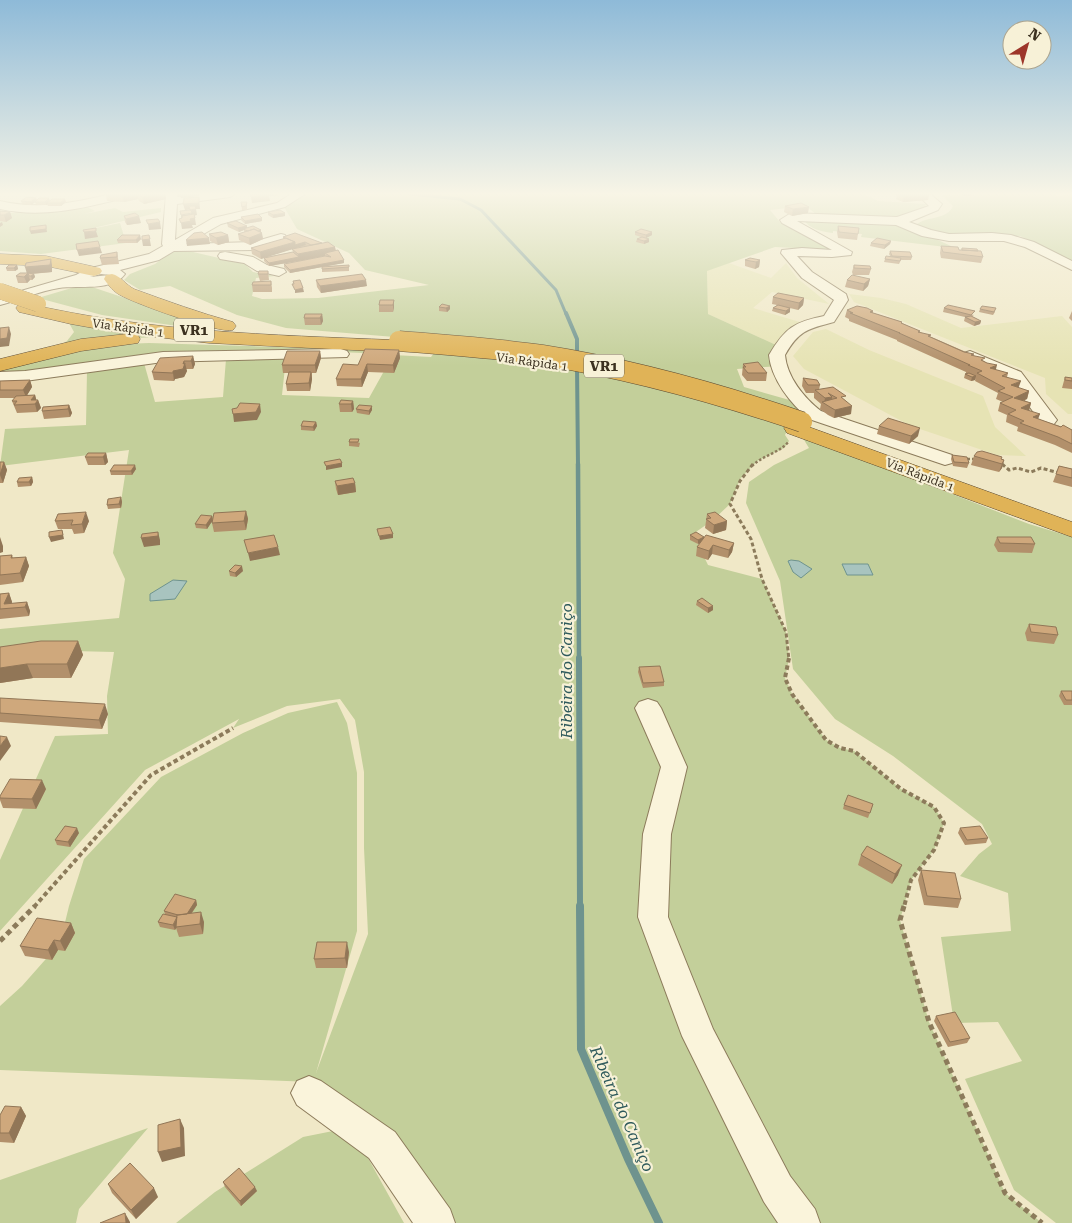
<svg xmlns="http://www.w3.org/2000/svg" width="1072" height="1223" viewBox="0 0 1072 1223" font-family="'Roboto Serif',serif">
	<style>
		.farmland { fill: #e6e3b4 }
		.green { fill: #c3cf9a }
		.water { fill: #a8c4bf; stroke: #6e938e }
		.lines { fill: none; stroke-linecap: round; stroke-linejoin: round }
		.stream-far4 { stroke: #6e938e; stroke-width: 3 }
		.stream-far3 { stroke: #6e938e; stroke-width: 4 }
		.stream-far2 { stroke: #6e938e; stroke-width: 4.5 }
		.stream-far1 { stroke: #6e938e; stroke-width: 6 }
		.stream { stroke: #6e938e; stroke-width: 8 }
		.minor-casing { stroke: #8c7b5b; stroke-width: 2 }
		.highway-casing { stroke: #5a4830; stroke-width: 1 }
		.path-far3 { stroke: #8c7b5b; stroke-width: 2.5; stroke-dasharray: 2.5 2; stroke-linecap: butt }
		.path-far2 { stroke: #8c7b5b; stroke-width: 3; stroke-dasharray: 4 2.5; stroke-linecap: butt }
		.path-far1 { stroke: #8c7b5b; stroke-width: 4; stroke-dasharray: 4.5 3; stroke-linecap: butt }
		.path { stroke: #8c7b5b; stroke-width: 5; stroke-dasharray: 5.5 4; stroke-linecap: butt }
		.minor { fill: #faf4db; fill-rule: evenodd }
		.highway { fill: #e0b357; fill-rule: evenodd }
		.highway-bridge-far1-casing { stroke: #5a4830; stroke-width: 16; stroke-linecap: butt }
		.highway-bridge-casing { stroke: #5a4830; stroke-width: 21; stroke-linecap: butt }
		.highway-bridge-far1 { stroke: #e0b357; stroke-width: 16 }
		.highway-bridge { stroke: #e0b357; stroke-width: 20 }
		.wall { fill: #b2906b; fill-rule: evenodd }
		.shaded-wall { fill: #917657 }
		.building { fill: #cfa87c; stroke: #917657 }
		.labels { text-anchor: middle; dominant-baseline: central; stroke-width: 4.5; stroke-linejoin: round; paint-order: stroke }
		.far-street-label { font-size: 12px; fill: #3c3120; stroke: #f7f1d7 }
		.shield { fill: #f7f1d7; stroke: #746b57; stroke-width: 1 }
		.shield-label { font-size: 14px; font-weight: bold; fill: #3c3120 }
		.water-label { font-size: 16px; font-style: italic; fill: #2f5a5c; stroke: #f7f1d7 }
	</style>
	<rect width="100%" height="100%" fill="#f0e8c7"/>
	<!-- farmland -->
	<path class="farmland" d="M729,263l42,15 15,-15 11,15 32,26 -57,-12 -19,16 50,15 -27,22 -68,-31 -1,-44z
		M849,294l32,4 25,6 55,24 101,-12 10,11v87h-4l-22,-20 -1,-16 -191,-76z
		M826,329l43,21 114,46 12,31 31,29 -29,-1 -86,-29 -107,-57 -11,-13 20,-24z"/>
	<!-- green -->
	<path class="green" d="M293,194h571l14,7 48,3 -1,4 -31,11 -77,-4 -11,-9 -36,4 10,12 54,28 -59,-3 -68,24 1,43 68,31 2,21 -41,3 7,18 56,16 -15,32 4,6 -5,7 -27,13 -17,18 -10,25 -17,16 -20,14 15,31 54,14 24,53 3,27 -4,19 7,16 34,46 14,8 14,3 47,38 33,18 10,16 -10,27 -23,30 -11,40 29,102 76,171 37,30h-606l-123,-141 -313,-12v-64l22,-20 38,-43 9,-37 15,-47 77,-82 82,-44 45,-20 49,-11 10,21 10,50v158l-41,142 52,-139 -4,-86v-76l-9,-52 -15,-21 -53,7 -54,22 6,-9 -94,51 -145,161v-71l55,-124 53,-2 -1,-38 7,-44 -84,-2 -30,5v-26l119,-11 6,-39 -12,-26 16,-103 -129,16 5,-37 81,-4 1,-54 57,-8 11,39 68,-5 3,-38 60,-1 -4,37 87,3 24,-43 38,2 12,-16 -157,-13 -49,-13 -67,-29 -30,4 -16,-10 6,-6 25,-10 18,-13 20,1 52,12 8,8 21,4 -18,2 -4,18 10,3 56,-1 111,-13 -64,-15 -16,-17 -52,-24 -14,-24z
		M1054,194l4,2 14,-2v68l-52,-26 -54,3 -28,-5 -21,-10c11,-8 30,-4 36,-18l-11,-11z
		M85,206l10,5 -11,3 31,-6 8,4 38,-4v4l-80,19 39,-8 6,20 -85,11 -41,-3v-38l47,-1z
		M804,220l99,4 48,22 -5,1 -85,-10 1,-3 -29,-3v2c-10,-1 -24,-4 -29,-13z
		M75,287h17l126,42 -41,-3 -75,-11 -64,-17z
		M69,323l87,14 -57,3 -46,10 14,-9 7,-9z
		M149,343l225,7 16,4 -52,-2 -179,3 -130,18h-29v-3c49,-14 98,-26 149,-27z
		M801,435l228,89 43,13v686h-16l-42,-33 -49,-111 57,-18 -24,-39 -44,1 -13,-86 70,-6 -3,-38 -48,-17 19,-22 13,-10 -10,-20 -89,-68 -58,-37 -42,-50 -13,-88 -34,-78 3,-21 25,-17 35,-17z
		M148,1128l-69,81 -3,14h-76v-43z
		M338,1130l30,28 36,65h-228l39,-31 88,-55z"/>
	<!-- water -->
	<path class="water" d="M791,560l8,1 13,8 -11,9 -8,-6 -5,-11z
		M842,564h26l5,11h-26z
		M173,580l14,1 -12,18 -25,2v-7z"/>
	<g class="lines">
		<!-- stream-far4 -->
		<path class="stream-far4" d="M410,194l50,5 21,11 75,80 10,24"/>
		<!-- stream-far3 -->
		<path class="stream-far3" d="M566,313l11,26v18
			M577,365l1,101"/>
		<!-- stream-far2 -->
		<path class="stream-far2" d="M578,464l1,196"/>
		<!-- stream-far1 -->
		<path class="stream-far1" d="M579,658l1,249"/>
		<!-- stream -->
		<path class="stream" d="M580,906l1,143 47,110 31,64"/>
		<defs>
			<path id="minor" d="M111,194h22l-1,2c-44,11 -87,23 -132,13v-8c38,9 74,2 111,-7z
				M166,194h12l-1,3 21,-3h37l-5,3 -53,7 -2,36 38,-22 64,-15 14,-9h14l-20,13 -64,17 -35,20 67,-2 28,-8 4,1 2,3 -2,3 -31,9 -80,1 -15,9 -39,10 5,4c-12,18 -47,11 -66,14 -20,3 -39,12 -59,17v-8l76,-22 11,-6 62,-15 14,-8 -1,-2zM101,274l9,1 -20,2z
				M917,194h13l12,10 -4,6 -29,12 22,8 18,4 43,-1 19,2 23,7 38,19v9l-47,-23 -21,-6h-55l-27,-5 -26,-11 -99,-4 55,31 -1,3 -19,2 -35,-1 15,16 34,22 2,6 -14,22c-26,7 -35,8 -49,33 2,22 19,43 36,56l131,44 2,4 -2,4 -7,2 -136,-46c-18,-15 -38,-40 -40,-64 16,-27 25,-33 55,-39l10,-16 -32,-22 -21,-25 1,-3 20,-2 30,2 -50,-27 -2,-3 11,-7 106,4 32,-11z
				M225,252l28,5 14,8 17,4 2,3 -7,4 -22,-5 -13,-8 -24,-4 -2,-3 2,-3z
				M341,349l6,2 2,3 -2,3 -184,5 -138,19 -25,1v-10l25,-1 138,-19z
				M970,351l51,21 36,48 -3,4 -6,1 -6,-1 -33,-46 -45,-19 -2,-3 2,-3z
				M648,699l9,3 4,6 26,59 -16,67 -3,83 45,112 77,147 25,33 5,14h-42l-14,-21 -82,-166 -44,-119 5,-83 18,-67 -26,-59 4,-6z
				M309,1076l12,5 74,51 55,77 5,14h-42l-44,-65 -72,-53 -6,-12 6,-12z"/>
			<path id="highway" d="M0,254l46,2 54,12 2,3 -2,3 -6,2 -48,-10 -46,-2z
				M112,274c9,2 14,11 22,15 33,12 66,24 99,33l3,4 -3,4c-14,4 -97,-26 -113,-35 -6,-3 -12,-10 -16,-16l2,-4z
				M25,303c124,29 244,32 370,37l7,2 2,4 -2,4 -7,2 -186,-9 -71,-8 2,4 -2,4 -57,8 -81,20v-12l81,-20 46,-5 -56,-10 -52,-12 -3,-4 3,-4z
				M795,422l277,100v15l-285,-104 -3,-5 3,-5z"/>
		</defs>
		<!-- minor casing -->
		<use href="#minor" class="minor-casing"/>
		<!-- highway casing -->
		<use href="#highway" class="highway-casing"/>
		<!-- path-far3 -->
		<path class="path-far3" d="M963,459h14
			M1000,463l3,3
			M752,466c11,-11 28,-13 37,-25"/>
		<!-- path-far2 -->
		<path class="path-far2" d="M753,464l-13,17 -10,23 21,35 11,40 24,53 3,28
			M1002,464l7,6 8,-2 14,4 10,-4 18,5"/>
		<!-- path-far1 -->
		<path class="path-far1" d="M789,658l-4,20 7,16 34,46 14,8 14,3 47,38 33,18 10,16 -10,27 -23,30 -7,27
			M34,907l117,-132 82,-47"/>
		<!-- path -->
		<path class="path" d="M904,906l-4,14 29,102 76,171 37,30
			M0,941l35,-35"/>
		<!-- minor -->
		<use href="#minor" class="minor"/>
		<!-- highway -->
		<use href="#highway" class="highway"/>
		<defs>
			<path id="highway-bridge-far1" d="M0,291l38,13"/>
			<path id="highway-bridge" d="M399,341c48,4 96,7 143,14 89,14 175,38 260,67"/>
		</defs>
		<!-- highway-bridge-far1 casing -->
		<use href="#highway-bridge-far1" class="highway-bridge-far1-casing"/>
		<!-- highway-bridge casing -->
		<use href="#highway-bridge" class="highway-bridge-casing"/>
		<!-- highway-bridge-far1 -->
		<use href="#highway-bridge-far1" class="highway-bridge-far1"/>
		<!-- highway-bridge -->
		<use href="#highway-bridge" class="highway-bridge"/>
	</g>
	<!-- wall -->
	<path class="wall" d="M165,194l1,5 -22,5 -5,-3 -1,-2 -14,3 -17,-1 -1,-6z
		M894,194h35l-1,6 -25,2 -7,-3 1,-3z
		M961,194h11l-1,2h-7z
		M36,198l1,2 13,1 15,-2 1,3 -5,4h-13l-1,-2 -1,1h-10l-1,-3 -4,3 -9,-1 -1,-3z
		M241,202h6v8h-5z
		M785,206l23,7 -16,3 -8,-4z
		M0,211l10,1 2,6 -6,4 -6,-1z
		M268,212l17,1v3l-12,2 -5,-3z
		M124,216l17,7 -14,2 -2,-3z
		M241,217l21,4 -17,3 -4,-4z
		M227,223l20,3v2l14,4 2,7 -13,6 -11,-5 -1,-6 6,-2v-2l-5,2 -11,-5z
		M838,226l21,2 -2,12 -19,-2 -1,-6z
		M635,232l17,3 -6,3 3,4 -5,2 -8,-2 1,-3 4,-2 -6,-2z
		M209,234l19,1 1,7 -11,3 -8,-4z
		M283,237l52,10 1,4 8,9v3l-18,3 23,-1v6l-27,1v-5l-32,6 -6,-6v-3l42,-7 -1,-1 -56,10 -5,-5v-3l-3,1 -9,-5 -1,-6 32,-9zM292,249l1,3 -27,5z
		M141,239l-4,4h-19l-1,-3z
		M891,241l-1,3 -6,5 -14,-3 1,-3z
		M941,246l18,4h2l1,-2 16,3 5,6 -2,6 -40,-5 -1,-5z
		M890,251l22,6 -1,3h-10l-2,4 -15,-2 1,-3 5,-3 -1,-2z
		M117,252l2,12 -17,1 -2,-7z
		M745,260h15l-1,7 -4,2 -10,-3z
		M17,265l1,4 -3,2h-8l-1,-3z
		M52,265v7l-20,2h2l1,3 -3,3h-2l-3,3h-9l-2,-7z
		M854,265l17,4 -2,6h-16l-1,-3z
		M268,271l1,9 -9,1 -2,-7z
		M870,279l-2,7 -5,5 -18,-4 2,-7z
		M316,280l51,6 -46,7 -4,-6z
		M271,281l1,7v4h-19l-1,-7z
		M773,297l31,1 -1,7 -5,5 -12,-3 4,1v4l-5,3 -13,-4 1,-3 4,-3 -5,-1z
		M394,300v7l-1,5h-14v-7z
		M450,306v3l-3,3 -8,-1v-4z
		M944,308l30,7 -2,1 9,5 -1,3 -6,2 -10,-5 1,-4 -22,-5z
		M980,309l15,3 -2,3 -14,-3z
		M847,310l26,1v2l29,9v1l18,9 53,23 11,6 12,9 12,3 -1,4 12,11 10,3 -2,8 -4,1 8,3 -2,7 9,9 34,11v23l-17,-8 -38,-14 1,-4 -12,-5 1,-7 -9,-4 2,-8 3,-1 -7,-3 2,-6 -23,-12 1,-4 -1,3 -4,1 -7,-3 1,-4 2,-1h-1v-1l-69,-31v-1l-48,-19v-2l-4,-2z
		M1072,311v10l-3,-3z
		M322,314l1,7 -2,4h-16l-1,-7z
		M399,350l1,8 -6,15 -26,-1 -6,15 -25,-1 -1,-7 22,-14z
		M320,351l1,7 -5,15h-4v6l-2,12h-23l-1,-7 3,-11h-6l-1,-8z
		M193,356l2,8 -2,5h-7l1,2 -3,6 -9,2 -1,2 -20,-1 -2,-8z
		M743,364l24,9 -1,8h-19l-5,-6z
		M1065,377l7,1v11l-10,-1z
		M803,378l17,7 -1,5 26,10 6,14 -17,4 -6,-3 -8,-6 1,-5 -7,-6v-5h-8l-4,-7z
		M30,380l2,7 -5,8h8l1,5h2l3,8 -4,4 -20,1 -5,-12 3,-3h-15v-17z
		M353,401l1,8 -2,3h-12l-1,-8z
		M69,405l3,8 -2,4 -26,2 -2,-8z
		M356,409l16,1 -3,5 -12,-2z
		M316,422l1,4 -3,5 -13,-1v-4z
		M879,426l39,10 -9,8 -32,-10z
		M350,439l10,4 -1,4 -10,-1v-4z
		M106,453l2,9 -3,3h-17l-3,-8z
		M952,455l17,8 -2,5 -14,-2 -2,-7z
		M974,456l28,3 2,1 -2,8 -3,4 -28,-7z
		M0,462h4l3,8 -4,13h-3z
		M1059,466l13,3v18l-19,-5z
		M136,469l-4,6h-21l-1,-4z
		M32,477l1,5 -2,4 -13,1 -1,-5z
		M335,481l20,2 1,9 -18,3 -2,-6z
		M121,497l1,5 -1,6 -13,1 -1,-4z
		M246,511l2,8 -2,11 -32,2 -2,-9v-2l-5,8 -11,-1 -1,-4 17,-8 1,4z
		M58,514l31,7 -5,12 -10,1 -2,-5h-14l-3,-8z
		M707,514l20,7 -1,9 -13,4 -8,-6z
		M690,535l14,2 30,6 -2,9 -4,6 -16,-4 -4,6 -12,-4 1,-9 3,-4 -2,1 -8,-4z
		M997,537l38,7 -3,9 -34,-1 -4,-7z
		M12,555l1,3 13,-1 3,9 -6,16 -23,3v-29z
		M229,571h14l-7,6 -6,-1z
		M9,593l3,9 -1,2 16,-2 3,9 -1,5 -29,3v-25z
		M697,601l16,9 -5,3 -12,-8z
		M1029,624l29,11 -4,9 -27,-3 -2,-8z
		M78,641l5,14 -12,23h-38l-33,5v-36z
		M639,667l25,15v4l-21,2 -5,-16z
		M1061,691h11v14h-8l-5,-9z
		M0,698l108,16 -6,15 -102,-7z
		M46,789l-10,20 -33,-1 -3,-8v-4z
		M873,804l-5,14 -25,-9 1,-4z
		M960,828l28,10 -2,5 -21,2 -7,-12z
		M79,833l-9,14 -13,-2 -2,-5z
		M861,855l37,20 -6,9 -34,-19z
		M921,870l40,29 -3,9 -34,-3 -6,-25z
		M196,900l1,5 -5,8 12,9 -1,12 -24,3 -3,-9 -1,2 -15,-3 -2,-5 7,-8 -1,-3z
		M71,923l4,10 -10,18 -7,-1 -6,10 -27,-4 -5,-10z
		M349,952l-2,16h-31l-2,-9z
		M936,1016l34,22 -3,5 -19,4 -14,-26z
		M21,1107l5,9 -12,27 -14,-1v-27z
		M223,1182l34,9 -16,15 -16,-19z
		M108,1184l50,13 -22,22 -24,-26z"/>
	<!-- shaded-wall -->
	<path class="shaded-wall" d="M130,194h35l1,5 -22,5 -2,-7 -4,-3v5l-14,3 -2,-6z
		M180,194h19v2l-18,2z
		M261,194l20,1 -12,1 1,5 -18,2 -1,-6z
		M920,194h9l-1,6 -25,2 1,-6z
		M199,197l1,12h-4l1,6 -4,1 2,2 1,7h-4l1,3 -11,1 -1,-6 1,-2 -1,-6 10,-1 -1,-4 6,-1 -11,1 -2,-6z
		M36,198l1,3 -6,4 -1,-3z
		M49,198l1,3 -4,4 -1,-3z
		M65,199l1,3 -5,4 -1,-3z
		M809,207l-1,6 -16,3 1,-7z
		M10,212l2,6 -6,4 -2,-7z
		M285,213v3l-12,2v-3z
		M139,216l2,7 -14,2 -1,-6z
		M262,218v3l-17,3v-3z
		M2,222l1,3 -3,2v-4z
		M160,222l1,7 -12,1 -1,-6z
		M46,225l1,7 -16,2 -1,-3z
		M247,226v3h-4l1,1 -5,2 -1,-4z
		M261,230v3h1l1,6 -13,6 -1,-7 2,-5z
		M96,231l2,6 -13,2 -1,-7z
		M652,232v3l-6,3v-3z
		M140,235l1,4 -4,4 -1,-3z
		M149,235l2,11h-8l-1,-6z
		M228,235l1,7 -11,3 -2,-7z
		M209,238l1,6 -23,2 -1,-6z
		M649,239v3l-5,2v-3z
		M891,241l-1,3 -6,5 1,-4z
		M295,242h10l1,3 -45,14 -1,-7z
		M100,247l2,6 -23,3 -2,-6z
		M335,247l1,7 -11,-1v3l-26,5 -1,-7z
		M299,257v4l-30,5v-3z
		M51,259l1,6v7l-24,2 2,6 -3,3 -3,-6 3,-3 -2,-7z
		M344,260v3l-54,10v-3z
		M760,260l-1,7 -4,2 1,-7z
		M17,265l1,4 -3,2 -1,-3z
		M34,274l1,3 -3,3 -1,-4z
		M870,279l-2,7 -5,5 1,-7z
		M366,280l1,6 -46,7 -1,-7z
		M303,288l1,4 -9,1v-3z
		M804,298l-1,7 -5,5 1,-7z
		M394,300v7l-1,5v-7z
		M450,306v3l-3,3 -1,-4z
		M790,308v4l-5,3 1,-4z
		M322,314l1,7 -2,4 -1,-7z
		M981,321l-1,3 -6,2 1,-4z
		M9,327l2,7 -2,12 -9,1v-8z
		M399,350l1,8 -6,15 -1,-8z
		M320,351l1,7 -5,15 -1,-8z
		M193,356l2,8 -2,5 -2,-8z
		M184,361l1,4v-2l2,8 -3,6 -9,2 -1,2 -1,-8v-2l10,-7z
		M367,364l1,8 -6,15 -1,-8z
		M997,365l-2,8 -5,-5z
		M311,372l1,7 -2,12 -1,-8z
		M976,376l-1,4 -4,1 1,-4z
		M30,380l2,7 -6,10 -3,-7z
		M1021,381l-3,8 -7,-4z
		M1029,391l-2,8 -15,7 2,-8z
		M35,395l2,7 1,-2 3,8 -4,4 -2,-8 -4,-4z
		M832,397l-1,8 -7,-2 1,-5z
		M353,401l1,8 -2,3 -1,-8z
		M1031,403l-2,8 -8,-3z
		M260,404l1,8 -4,8 -23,2 -1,-8z
		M69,405l3,8 -2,4 -2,-8z
		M372,406v4l-3,5v-4z
		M852,406l-1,8 -17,4 1,-8z
		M1040,414l-3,8 -4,-5z
		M316,422l1,4 -3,5 -1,-4z
		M920,428l-2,8 -9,8 2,-8z
		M106,453l2,9 -3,3 -2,-8z
		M1004,460l-2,8 -3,4 3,-8z
		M4,462l3,8 -4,13 -3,-8z
		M342,463v4l-16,3v-4z
		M135,465l1,4 -4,6 -1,-4z
		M32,477l1,5 -2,4 -2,-4z
		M355,483l1,9 -18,3 -1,-9z
		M121,497l1,5 -1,6 -2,-4z
		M246,511l2,8 -2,11 -2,-9z
		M86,512l3,9 -5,12 -2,-9z
		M212,516l1,4 -6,9 -1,-4z
		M727,521l-1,9 -13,4 1,-9z
		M62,530l2,9 -13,3 -2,-5z
		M158,532l2,8v5l-16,2 -3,-9z
		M393,534v4l-13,2 -1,-4z
		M0,537l3,9v6l-3,1z
		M704,537v4l-6,3v-4z
		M734,543l-2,9 -4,6 1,-8z
		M713,545l-1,9 -4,6 1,-9z
		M278,547l2,8 -30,6 -2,-8z
		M26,557l3,9 -6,16 -3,-9z
		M242,566l1,5 -7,6 -1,-4z
		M9,593l3,9 -2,6 -6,-4z
		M27,602l3,9 -1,5 -4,-9z
		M713,606v4l-5,3v-5z
		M78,641l5,14 -12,23 -4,-14z
		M27,664l6,14 -33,5v-15z
		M105,704l3,10 -6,15 -3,-9z
		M7,737l4,9 -11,15v-15z
		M42,780l4,9 -10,20 -4,-10z
		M77,828l2,5 -9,14 -2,-5z
		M902,865l-4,10 -6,9 3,-10z
		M196,900l1,5 -11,16 -1,-4z
		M201,912l3,10 -1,12 -3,-10z
		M178,917l2,5 -5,8 -2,-5z
		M71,923l4,10 -10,18 -5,-10z
		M54,940l4,10 -6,10 -4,-10z
		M347,942l2,10 -2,16 -2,-10z
		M21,1107l5,9 -12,27 -5,-10z
		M180,1119l4,9 1,28 -23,6 -4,-10z
		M255,1187l2,4 -16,15 -1,-5z
		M154,1188l4,9 -22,22 -5,-9z
		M125,1213l5,9v1h-4z"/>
	<!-- building -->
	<path class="building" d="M130,194l-8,2 -16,-1v-1z
		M138,194h19l-15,3z
		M250,194h19v1l-18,2z
		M900,194h20l-16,2z
		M27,197l9,1 -6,4 -9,-1z
		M199,197v6l-16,1 1,-6z
		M39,198h10l-4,4h-10z
		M52,199h13l-5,4h-13z
		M241,202h6l-1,4 -4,1z
		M801,203l8,4 -16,2 -8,-3z
		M189,206h6l1,3 -6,1z
		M191,210l1,3 -11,2 -1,-4z
		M280,210l5,3 -12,2 -5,-3z
		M0,211l10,1 -6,3h-4z
		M135,213l4,3 -13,3 -2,-3z
		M194,214l1,4 -5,1 1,2 -10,2 -2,-4 3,-1v-2z
		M258,214l4,4 -17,3 -4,-4z
		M158,219l2,3 -12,2 -2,-4z
		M236,221l11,5 -9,2 -11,-5z
		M46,225v4l-16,2v-4z
		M253,226l8,4 -3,1 -4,-2 -6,2 -5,-2z
		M838,226l21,2 -1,6 -19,-2z
		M96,228v3l-12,1 -1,-2z
		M254,229l8,4 -13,5 -11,-4z
		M641,229l11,3 -6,3 -11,-3z
		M202,232l7,6 -23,2 8,-7z
		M221,232l7,3 -12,3 -7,-4z
		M295,233l27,10 -11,2 -6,-3 -10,3v-3l-12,-5z
		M122,235h18l-4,5h-19z
		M149,235l1,4 -8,1v-4z
		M642,237l7,2 -5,2 -7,-2z
		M286,238l9,4 -35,10 -9,-4z
		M877,238l14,3 -6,4 -14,-2z
		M98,241l2,6 -23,3 -1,-6z
		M328,242l7,5 -37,7 -6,-5z
		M941,246l17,1 1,3 22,1 2,6 -40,-5z
		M962,248l15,1 1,2 -16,-1z
		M338,250l6,10 -54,10 -6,-6 41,-8 6,1 -6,-4z
		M890,251l20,1 2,5 -20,-1z
		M117,252v5l-17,1 1,-3z
		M293,252l6,5 -30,6 -5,-5z
		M886,256l15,2 -1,3 -15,-2z
		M750,258l10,2 -4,2 -11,-2z
		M51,259l-1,6 -25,2 1,-4z
		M9,265h8l-3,3h-8z
		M349,265v2l-27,2v-2z
		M854,265l16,1 1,3 -17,-1z
		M259,271h9v3h-10z
		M20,273h8l-4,4 -8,-1z
		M28,273l6,1 -3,2h-2z
		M362,274l4,6 -46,6 -4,-6z
		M852,275l18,4 -6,5 -17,-4z
		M300,280l3,8 -8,2 -3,-6h2l-1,-3z
		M271,281v4h-19l1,-3z
		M778,293l26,5 -5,5 -26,-6z
		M380,300h14l-1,5h-14z
		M442,304l8,2 -4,2 -7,-1z
		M778,305l12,3 -4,3 -13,-3z
		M948,305l27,6 -4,4 -27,-7z
		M857,306l10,2 6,3 -3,1 32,10 -1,1 19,8 -2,1 13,3 -3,1 36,16 10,2 -3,1 4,1 10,2 -4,2 6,3 10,2 -7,3 18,5 -6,3 19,5 -10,4 18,6 -15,7 17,5 -10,5 19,6 -7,3 28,10 2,-2 9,5v14l-14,-7 -38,-14 4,-2 -16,-7 8,-4 -16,-7 13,-6 -15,-6 7,-3 -28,-15 5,-2 -14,-6h2l-71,-32h1l-50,-20h3l-6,-3z
		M982,306l14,2 -2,4 -14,-3z
		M305,314h17l-2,4h-16z
		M971,316l10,5 -6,1 -10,-5z
		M9,327l-2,11 -7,1v-11z
		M365,349l34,1 -6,15 -26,-1 -6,15h-25l7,-15 15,1z
		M287,351h33l-5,14h-33z
		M193,356l-2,5h-7l-1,3 2,-1 -2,6 -10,2v2l-21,-1 8,-14z
		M758,362l9,11h-19l-5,-6h3l-3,-3z
		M289,372h22l-2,11 -23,1z
		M969,373l7,3 -4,1 -7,-3z
		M1065,377l7,1v3l-7,-1z
		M803,378l14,2 3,5h-12z
		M30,380l-7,10h-23v-9z
		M833,387l13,9 -5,1 11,9 -17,4 -5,-3 -8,-5 15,-4 -9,-5 4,4 -7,1 -10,-8z
		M35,395l-4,5h7l-3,4 -21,1 3,-4h-5l4,-5z
		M341,400l12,1 -2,3h-12z
		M240,403l20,1 -4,8 -23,2 -1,-5 5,-1z
		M69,405l-1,4 -26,2 1,-4z
		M359,405l13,1 -3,5 -13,-2z
		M888,418l32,10 -9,8 -32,-10z
		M303,421l13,1 -3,5 -12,-1z
		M350,439h9l-1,3h-9z
		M982,451l20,6 -1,2 3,1 -2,4 -28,-8 3,-4z
		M88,453h18l-3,4h-18z
		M952,455l15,2 2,6 -15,-1z
		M340,459l2,4 -16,3 -2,-4z
		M0,462h4l-4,13z
		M114,465h21l-4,6h-21z
		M1059,466l13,3v9l-16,-4z
		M32,477l-3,5h-12l2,-4z
		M353,478l2,5 -18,3 -2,-5z
		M121,497l-2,7 -12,1 1,-6z
		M246,511l-2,10 -32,2 2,-10z
		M86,512l-4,12 -11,1 2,-5 -18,1 3,-7z
		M715,512l12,9 -13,4 -8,-6 5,-1 -4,-4z
		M201,515l11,1 -6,9 -11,-1z
		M390,527l3,7 -14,2 -2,-7z
		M62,530l1,5 -14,2v-5z
		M158,532v4l-17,2 1,-4z
		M696,532l8,5 -6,3 -8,-5z
		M274,535l4,12 -30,6 -4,-13z
		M706,535l28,8 -5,7 -16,-5 -4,6 -12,-4z
		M997,537h34l4,7 -35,-1z
		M12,555l-1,3 15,-1 -6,16 -20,2v-19z
		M235,565l7,1 -7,7 -6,-2z
		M9,593l-5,11 23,-2 -2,5 -25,2v-15z
		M702,598l11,8 -5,2 -11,-7z
		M1029,624l27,3 2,8 -27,-3z
		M41,641h37l-11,23h-40l-27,4v-21z
		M660,666l4,16 -21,1 -4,-16z
		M1061,691h11v9h-6z
		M0,698l105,6 -6,16 -99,-7z
		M0,736l7,1 -7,9z
		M10,779l32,1 -10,19 -32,-1v-2z
		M848,795l25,9 -3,9 -26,-8z
		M65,826l12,2 -9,14 -13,-2z
		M980,826l8,12 -21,2 -7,-12z
		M867,846l35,19 -7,9 -34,-19z
		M921,870l34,3 6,26 -34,-3z
		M175,894l21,6 -9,14 -9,1 -14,-4z
		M201,912l-1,12 -24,3 1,-12z
		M163,914l14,3 -4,8 -15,-3z
		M37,918l34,5 -11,18 -6,-1 -6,10 -28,-4z
		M317,942h30l-2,16 -31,1z
		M955,1012l15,26 -20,4 -14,-26z
		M5,1106l16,1 -12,26h-9v-18z
		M180,1119l1,28 -23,5v-27z
		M130,1163l24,25 -23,22 -23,-26z
		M239,1168l16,19 -15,14 -17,-19z
		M125,1213l1,10h-26z"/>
	<!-- sky -->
	<linearGradient id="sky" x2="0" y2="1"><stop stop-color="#8ebad8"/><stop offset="0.53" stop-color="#f8f5e6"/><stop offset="1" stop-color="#f8f5e6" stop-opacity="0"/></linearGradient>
	<rect width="1072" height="366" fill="url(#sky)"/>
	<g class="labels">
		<!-- far-street labels -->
		<g class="far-street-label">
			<text transform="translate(128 328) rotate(8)">Via Rápida 1</text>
			<text transform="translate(532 362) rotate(8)">Via Rápida 1</text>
			<text transform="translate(920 475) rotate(21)">Via Rápida 1</text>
		</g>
		<!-- shield labels -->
		<g class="shield">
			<rect x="174" y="318.5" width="40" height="23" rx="4"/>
			<rect x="584" y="354.5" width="40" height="23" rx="4"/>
		</g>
		<g class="shield-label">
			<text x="194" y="330">VR1</text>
			<text x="604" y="366">VR1</text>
		</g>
		<!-- water labels -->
		<g class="water-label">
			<text transform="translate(566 671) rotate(-90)">Ribeira do Caniço</text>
			<text transform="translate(622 1109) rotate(66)">Ribeira do Caniço</text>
		</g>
	</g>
	<!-- north arrow -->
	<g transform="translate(1027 45) rotate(37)"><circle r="24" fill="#f7f1d7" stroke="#aca48e"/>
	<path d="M0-4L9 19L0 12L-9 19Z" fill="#9d362a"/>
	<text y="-8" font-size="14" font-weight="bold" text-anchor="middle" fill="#3c3120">N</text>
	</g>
</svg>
